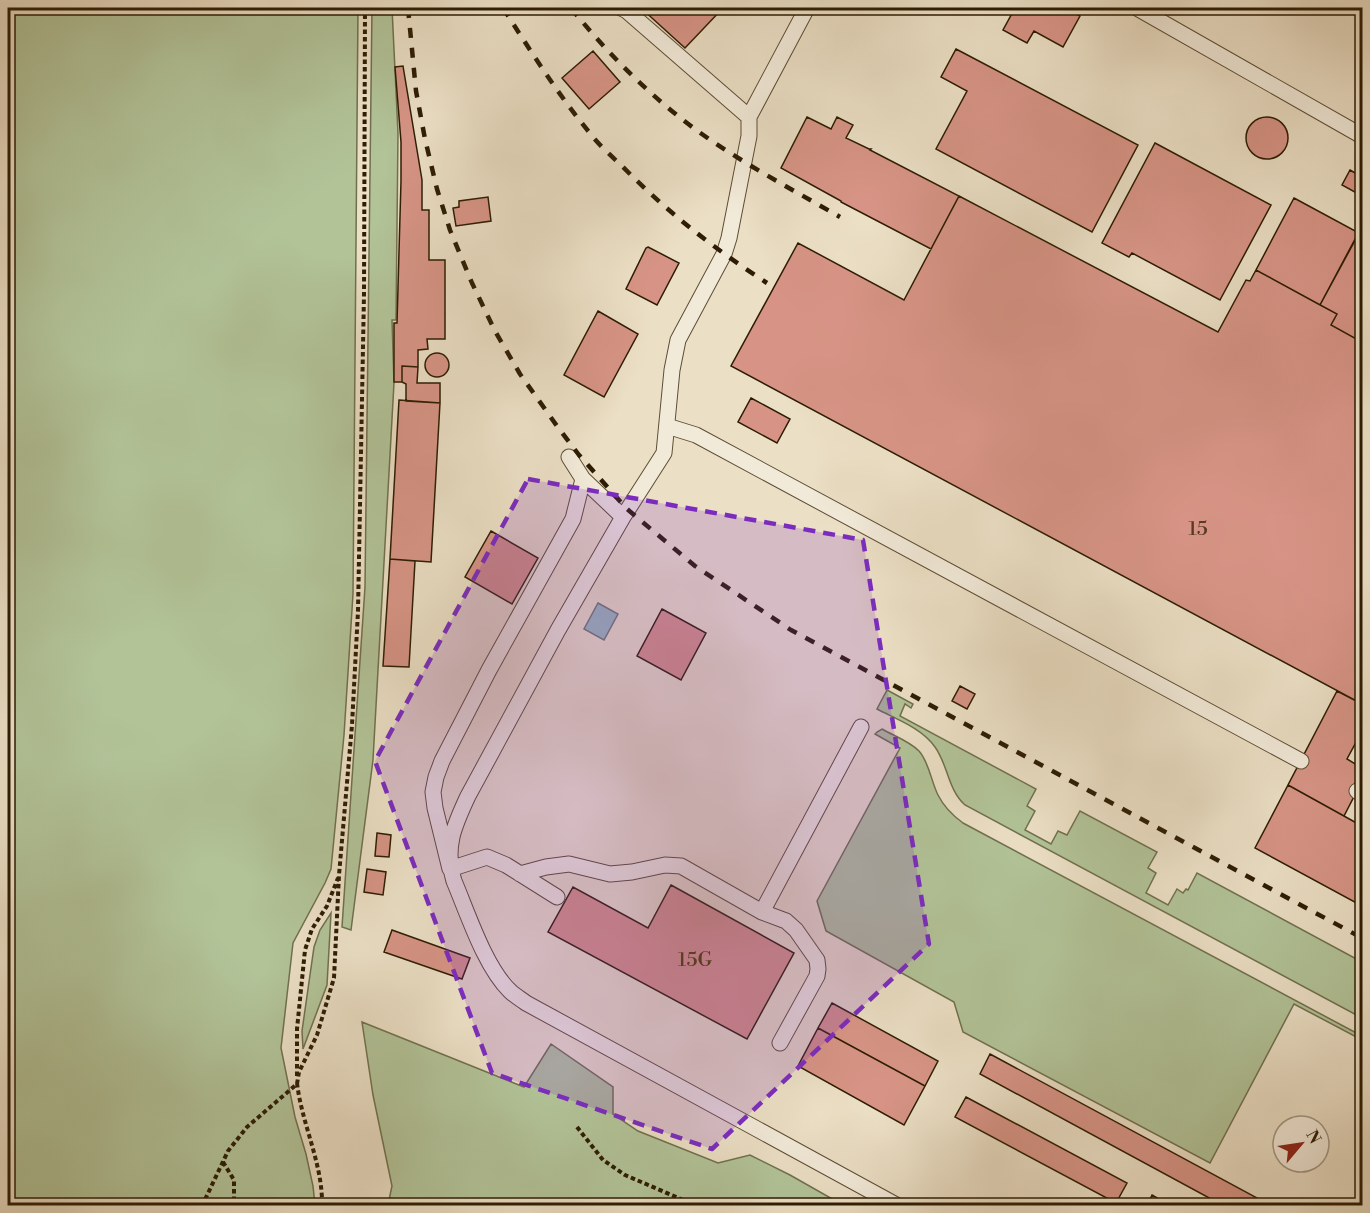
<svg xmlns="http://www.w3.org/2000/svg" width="1370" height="1213" viewBox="0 0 1370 1213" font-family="'Libre Bodoni',serif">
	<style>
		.green { fill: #b2c398; stroke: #70704e; stroke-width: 1.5 }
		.water { fill: #9bbabd; stroke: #6f7b73; stroke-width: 1.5 }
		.building { fill: #d79486; stroke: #2d1c03; stroke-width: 1.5 }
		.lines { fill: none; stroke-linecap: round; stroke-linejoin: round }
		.service-casing { stroke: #5c4d34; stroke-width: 17 }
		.path { stroke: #2d1c03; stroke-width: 4; stroke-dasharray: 4.5 3; stroke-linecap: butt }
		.service { stroke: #f2ead9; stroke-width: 15 }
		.rail { stroke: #2d1c03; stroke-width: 4.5; stroke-dasharray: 10 10; stroke-linecap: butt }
		.marked { fill: #7b2cbf; fill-opacity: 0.2; stroke: #7b2cbf; stroke-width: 4.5; stroke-dasharray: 12 8; stroke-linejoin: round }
		.labels { text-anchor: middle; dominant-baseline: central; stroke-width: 5; stroke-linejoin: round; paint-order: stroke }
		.number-label { font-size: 20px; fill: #583a24 }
	</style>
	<rect width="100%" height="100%" fill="#ebdfc5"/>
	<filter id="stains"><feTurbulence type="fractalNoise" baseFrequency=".00333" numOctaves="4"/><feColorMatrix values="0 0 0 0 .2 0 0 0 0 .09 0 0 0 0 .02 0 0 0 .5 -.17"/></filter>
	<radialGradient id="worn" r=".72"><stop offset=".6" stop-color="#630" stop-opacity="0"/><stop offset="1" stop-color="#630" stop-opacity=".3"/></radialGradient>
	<!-- green -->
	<path class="green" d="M8,8h350l-5,586 -9,141 -13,134 -6,14 -32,60 -12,105 14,69 11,37 7,32 2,19h-307z
		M372,8h20l6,125 -2,187h-4l2,63 -21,377 -22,170 -9,-3 23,-340z
		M887,690l26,14 -2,4 -6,-4 -5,12 136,73 -9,17 8,5 -10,19 26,14 7,-13 9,4 13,-24 77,41 -9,16 8,5 -10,20 22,12 9,-16 6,4 3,-4 2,1 9,-17 165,89v56l-397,-213c-17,-15 -17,-40 -30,-58 -13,-19 -39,-28 -58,-38z
		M882,729c12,7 27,12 37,22 10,11 12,30 19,44 6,12 14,20 25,28l399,213v4l-68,-36 -84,159 -247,-131 -9,-30 -128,-71 -9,-30 83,-153 -25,-14 2,-2z
		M331,913l-4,72 -24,64 -1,-18 12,-84 6,-17z
		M362,1022l162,65 27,-43 62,43v27l25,17 80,32 32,-8 40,20 53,30h-508v-1l54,-4 3,-14 -19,-91z"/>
	<!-- water -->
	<path class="water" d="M598,603l20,11 -14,26 -20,-11z"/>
	<!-- building -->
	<path class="building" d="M641,8h82l-38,40z
		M1015,8h51l14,8 -17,31 -29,-16 -7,12 -24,-13z
		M956,49l182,96 -46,87 -156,-83 31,-58 -26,-14z
		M593,51l27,31 -31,27 -27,-31z
		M403,66l19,114v30h7v50h16v79h-18l1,10 -10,1v17l-16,-1v16h-8v-59h3l4,-142v-39l-6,-75z
		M1246 138a21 21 0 1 1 42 0a21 21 0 1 1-42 0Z
		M807,117l24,12 6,-12 16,8 -7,13 23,11h2l-1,1 89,46 -28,53 -90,-47v-1l-60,-33z
		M1155,143l116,62 -51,95 -88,-47 -3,4 -27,-14z
		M1350,170l12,7v19l-20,-11z
		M959,196l259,136 28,-52 4,1 6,-11 81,44 -6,11 27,15 4,-8v372l-631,-338 67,-123 106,57z
		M488,197l3,24 -35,5 -3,-18 6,-1v-6z
		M1294,198l65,35 -39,72 -64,-35z
		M1362,226v106l-4,8 -27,-15 6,-11 -17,-9z
		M648,247l31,16 -22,42 -31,-16 20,-41z
		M598,311l40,23 -34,63 -40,-22z
		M425 365a12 12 0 1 1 24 0a12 12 0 1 1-24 0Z
		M402,366l16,1 -1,16h23v20l-34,-2v-17l-4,-2z
		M751,398l39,21 -13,24 -39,-21z
		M399,400l41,3 -9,159 -41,-3z
		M491,531l47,27 -26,46 -47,-27z
		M390,559l25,2 -6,106 -26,-1z
		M662,609l44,24 -25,47 -44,-24z
		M960,686l15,8 -8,15 -15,-8z
		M1337,691l25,13v27l-15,28 15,9v13l-18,35 -56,-31z
		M1288,785l74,41v80l-107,-58z
		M377,833l14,2 -2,22 -14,-1z
		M367,869l19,3 -3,23 -19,-3z
		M671,885l123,68 -47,86 -199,-107 25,-45 75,41z
		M392,930l78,28 -8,21 -78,-27z
		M832,1003l106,58 -13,25 -107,-58z
		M818,1028l107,58 -21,39 -106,-59z
		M990,1054l282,152h-48l-244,-132z
		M966,1097l161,86 -11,20 -161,-86z
		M1152,1195l19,11h-24z"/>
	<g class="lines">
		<defs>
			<path id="service" d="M621,8l6,3 122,106
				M807,8l-58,109v19l-20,102 -5,16 -46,86 -6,30 -8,83 -41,64 -65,113 -90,166c-14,30 -24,51 -14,85 14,33 31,86 56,110 5,5 11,8 16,12l372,203
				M1137,8l225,128
				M667,426l29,9 605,326
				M569,457l14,22 40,38
				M1357,791l5,3
				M520,874l26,-7 23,-3 41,10 22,-2 33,-7 16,1 81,46 24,9 10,9 21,30 1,9 -1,7 -37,67
				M557,897l-51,-32 -19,-8 -37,12 -15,-61 -2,-16 3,-15 6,-16 47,-91 84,-151 10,-40
				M762,912l99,-185"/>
		</defs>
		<!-- service casing -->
		<use href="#service" class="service-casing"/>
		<!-- path -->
		<path class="path" d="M297,1076v-47l8,-79 7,-21 15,-23 11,-28
			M297,1083c5,42 26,81 25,123
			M577,1127l26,33 22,15 72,31
			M223,1162l11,18v20l-2,6
			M202,1206l26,-55 19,-24 50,-43 2,-12 18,-37 17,-57 5,-103 13,-150 6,-114 6,-317 1,-286"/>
		<!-- service -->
		<use href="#service" class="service"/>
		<!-- rail -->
		<path class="rail" d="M408,8l8,83 9,48 12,50 13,41 22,53 23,48 25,43 37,52 22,29 48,54 68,57 96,64 571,308
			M503,8c27,42 54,85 86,124 9,12 21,23 32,33 46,47 91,82 146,118
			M571,8c37,46 80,89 128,124 45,32 94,58 141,85"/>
	</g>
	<!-- marked area -->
	<path class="marked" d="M528,479l335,61 66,404 -217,205 -220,-76 -117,-312z"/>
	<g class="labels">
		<!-- number labels -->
		<g class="number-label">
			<text x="1198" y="529">15</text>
			<text x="695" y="960">15G</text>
		</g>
	</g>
	<!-- margin -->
	<rect width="1370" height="1213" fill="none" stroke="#ebdfc5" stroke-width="30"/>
	<rect x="9" y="9" width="1352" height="1195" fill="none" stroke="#2d1c03" stroke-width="3"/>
	<rect x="15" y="15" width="1340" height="1183" fill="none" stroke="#2d1c03" stroke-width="1.5"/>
	<!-- north arrow -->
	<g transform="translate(1301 1144) rotate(61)"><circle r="28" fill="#f2ead9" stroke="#a39883" stroke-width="1.5"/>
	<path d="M0-4.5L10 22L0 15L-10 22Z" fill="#8f2418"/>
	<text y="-9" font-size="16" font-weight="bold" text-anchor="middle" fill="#2d1c03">N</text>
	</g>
	<rect width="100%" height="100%" filter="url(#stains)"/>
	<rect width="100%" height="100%" fill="url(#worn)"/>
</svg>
